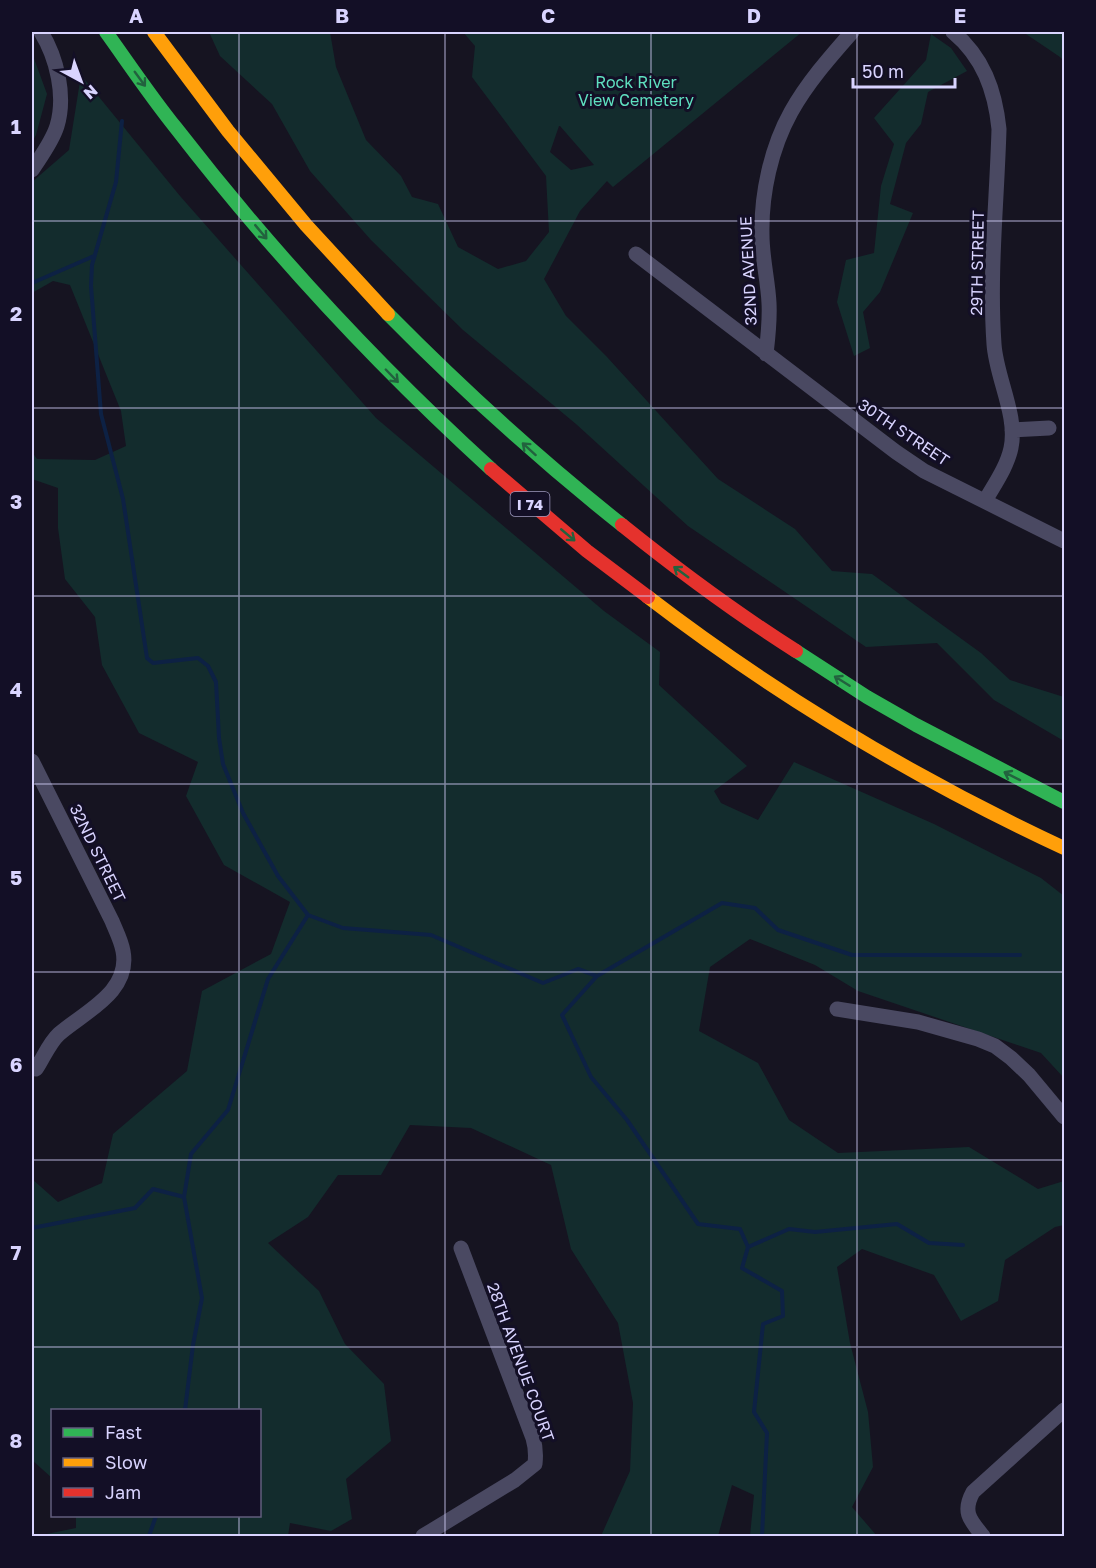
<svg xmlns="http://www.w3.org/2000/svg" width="1096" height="1568" viewBox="0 0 1096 1568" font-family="'Golos Text',sans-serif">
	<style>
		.green { fill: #132c2d; fill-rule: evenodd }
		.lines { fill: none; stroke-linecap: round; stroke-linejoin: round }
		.stream { stroke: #0d2144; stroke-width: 4 }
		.street { stroke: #4a4962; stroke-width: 15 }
		.fast { stroke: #30b455; stroke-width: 14 }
		.slow { stroke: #ff9f0a; stroke-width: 14 }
		.jam { stroke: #e5322d; stroke-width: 14 }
		.oneway { stroke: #22623e }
		.grid { fill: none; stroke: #d9d4ff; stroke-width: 1.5; stroke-opacity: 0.55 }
		.labels { text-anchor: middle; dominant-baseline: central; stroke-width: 6; stroke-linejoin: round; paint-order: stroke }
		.shield { fill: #130f26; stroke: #9e99be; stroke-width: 1.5 }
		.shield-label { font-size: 15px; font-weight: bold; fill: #d9d4ff }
		.park-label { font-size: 16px; fill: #5fe0c0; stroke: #130f26 }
		.street-label { font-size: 16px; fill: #d9d4ff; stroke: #130f26 }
		.neatline { fill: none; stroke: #d9d4ff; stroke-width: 2 }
		.grid-label { font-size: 20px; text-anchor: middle; font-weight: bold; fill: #d9d4ff }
	</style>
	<rect width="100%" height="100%" fill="#161421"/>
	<!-- green -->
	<path class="green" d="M209,32h121l6,35 30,73 35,36 11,21 26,7 20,43 40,22 28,-8 23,-29 -3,-56 -74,-99 3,-31 -12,-14h339l-189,155 -6,-6 -27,30 -36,68 22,37 41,41 111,122 77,50 37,42 40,3 109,79 29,27 54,17v44l-70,-41 -57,-57 -71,4 -178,-121 -112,-102 -113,-94 -92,-90 -61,-69 -38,-67 -52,-48zM559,126h1l34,39 -23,5 -21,-18z
		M1023,32h41v29l-4,-4z
		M931,34l20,14 16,23 -39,21 -7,32 -15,19 -16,61 23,9 -33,79 -17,20 7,36 -16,8 -17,-54 9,-42 28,-7 7,-67 13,-42 -20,-26 52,-58z
		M32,53l15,41 -11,41 -4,7z
		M81,75l99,121 196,222 228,193 56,41 -1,33 88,81 -33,25 7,12 37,17 36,-58 140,62 107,54 23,18v182l-23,-25 -183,-62 -43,-26 -65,-26 -40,28 -11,64 59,32 31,57 49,33 131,-6 69,42 26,-8v44l-9,2 -50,33 -7,41 -37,20 -27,-46 -72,-26 -25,18 13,76 18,69 5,55 -21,40 25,29h-127l4,-41 -22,-10 -14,51h-117l29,-65 3,-68 -15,-80 -47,-74 -20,-84 -80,-37 -61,-3 -29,50h-43l-30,42 -40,26 51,48 26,53 39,40 7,57 -45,38 6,40 -21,12 -41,-8 -2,13h-251l39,-8v-12h184v-106h-208v68l-20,-18v-281l26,23 44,-19 11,-49 74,-63 15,-80 69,-37 19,-52 -66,-37 -38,-69 12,-34 -59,-29 -37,-68 -7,-48 -30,-38 -7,-51v-40l-26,-9v-27l5,7 58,1 31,-14 -5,-35 -51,-126 -17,-4 -21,12v-111l37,-32z"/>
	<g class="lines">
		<!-- stream -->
		<path class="stream" d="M122,121l-6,61 -24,83 -1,21 10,128 22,85 24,159 6,5 45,-5 10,8 8,16 3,56 4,26 20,49 35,63 30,39 35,13 88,7 112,48 35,-14 19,7 -35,39 29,62 36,43 71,104 42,5 8,18 -6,21 40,23 1,25 -20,8 -9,88 13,21 -5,103
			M32,283l62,-27
			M597,976l125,-73 33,5 23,22 74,25h168
			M32,1228l103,-20 18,-19 31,8
			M748,1247l41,-18 26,3 82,-8 32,19 34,2
			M185,1410l8,-65 9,-47 -18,-101 7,-43 37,-44 40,-131 40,-64
			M149,1536l7,-20"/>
		<!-- street -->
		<path class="street" d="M953,32c30,25 42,58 46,97 -2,71 -10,144 -5,215 2,33 24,72 17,104 -4,19 -17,37 -26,53
			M32,170c9,-14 20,-28 25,-44 9,-30 0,-68 -16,-94
			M636,254l260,198 28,19 140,70
			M766,354c2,-17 4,-33 3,-51 -1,-22 -7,-45 -7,-68 -1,-41 9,-87 29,-123 16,-29 39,-55 61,-80
			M1012,430l37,-2
			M32,761l80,160c4,10 9,19 11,30 8,41 -39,61 -64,83 -10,9 -16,25 -23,35l-4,-5
			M837,1009l81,13 60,17 17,7 16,12 18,17 35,42
			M423,1536l92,-56 20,-16c1,-9 1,-16 -2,-26l-72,-190
			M983,1536c-13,-16 -21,-24 -10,-44l91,-82"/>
		<!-- fast -->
		<path class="fast" d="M106,32c23,32 45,65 70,96 95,123 200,236 315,341
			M388,314c74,75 152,146 234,211
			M796,651l71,46 49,28 148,77"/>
		<!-- slow -->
		<path class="slow" d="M154,32l74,99 78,94 82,89
			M648,597c128,98 270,183 416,251"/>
		<!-- jam -->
		<path class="jam" d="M491,469l96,82 61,46
			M622,525c56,45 114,88 174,126"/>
	</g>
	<!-- one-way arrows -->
	<defs><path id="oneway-shaft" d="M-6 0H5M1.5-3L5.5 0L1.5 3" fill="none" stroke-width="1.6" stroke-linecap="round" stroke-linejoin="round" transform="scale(1.5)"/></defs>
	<g class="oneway">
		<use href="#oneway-shaft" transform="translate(140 79) rotate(54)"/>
		<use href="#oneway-shaft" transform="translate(261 232) rotate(50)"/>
		<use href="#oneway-shaft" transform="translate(392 376) rotate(46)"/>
		<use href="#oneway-shaft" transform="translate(529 449) rotate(-138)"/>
		<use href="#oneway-shaft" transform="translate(568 535) rotate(40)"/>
		<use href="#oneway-shaft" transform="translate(681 572) rotate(-144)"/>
		<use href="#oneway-shaft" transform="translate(842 681) rotate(-148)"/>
		<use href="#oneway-shaft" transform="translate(1012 776) rotate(-153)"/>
	</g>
	<!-- grid -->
	<path class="grid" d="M239,32v1378M445,32v1504M651,32v1504M857,32v1504M32,221h1032M32,408h1032M32,596h1032M32,784h1032M32,972h1032M32,1160h1032M32,1347h1032M239,1516v20"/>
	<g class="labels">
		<!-- shield labels -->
		<rect class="shield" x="510.5" y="492" width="39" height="24" rx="4.5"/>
		<g class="shield-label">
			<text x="530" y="504">I 74</text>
		</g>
		<!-- park labels -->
		<g class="park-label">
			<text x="636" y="82">Rock River<tspan x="636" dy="18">View Cemetery</tspan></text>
		</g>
		<!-- street labels -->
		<g class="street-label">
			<text transform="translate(977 263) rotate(-89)">29TH STREET</text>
			<text transform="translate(748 271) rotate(-93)">32ND AVENUE</text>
			<text transform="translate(904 432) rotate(34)">30TH STREET</text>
			<text transform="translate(98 853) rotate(64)">32ND STREET</text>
			<text transform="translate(521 1362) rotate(70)">28TH AVENUE COURT</text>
		</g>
	</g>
	<!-- border -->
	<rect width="1096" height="1568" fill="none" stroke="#130f26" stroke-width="66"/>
	<!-- legend -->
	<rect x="51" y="1409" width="210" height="108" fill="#130f26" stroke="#625e7d" stroke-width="1.5"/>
	<rect x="63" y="1428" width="30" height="9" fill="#30b455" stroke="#625e7d" stroke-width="1.5"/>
	<text x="105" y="1439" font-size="18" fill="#d9d4ff">Fast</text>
	<rect x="63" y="1458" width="30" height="9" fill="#ff9f0a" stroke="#625e7d" stroke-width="1.5"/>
	<text x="105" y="1469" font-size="18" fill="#d9d4ff">Slow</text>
	<rect x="63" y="1488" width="30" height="9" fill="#e5322d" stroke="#625e7d" stroke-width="1.5"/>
	<text x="105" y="1499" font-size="18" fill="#d9d4ff">Jam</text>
	<!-- north arrow -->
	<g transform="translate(81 81) rotate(139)" stroke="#130f26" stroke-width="4.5" paint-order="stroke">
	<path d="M0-4.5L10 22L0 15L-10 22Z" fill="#d9d4ff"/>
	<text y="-9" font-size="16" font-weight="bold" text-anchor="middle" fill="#d9d4ff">N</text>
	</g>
	<!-- scale -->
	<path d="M853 78v9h102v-9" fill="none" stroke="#d9d4ff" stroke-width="3"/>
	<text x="862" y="78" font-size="18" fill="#d9d4ff" stroke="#130f26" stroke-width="4.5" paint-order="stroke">50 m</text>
	<rect x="33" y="33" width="1030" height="1502" class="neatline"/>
	<g class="grid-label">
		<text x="136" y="23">A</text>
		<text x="342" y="23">B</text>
		<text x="548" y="23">C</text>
		<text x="754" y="23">D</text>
		<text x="960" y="23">E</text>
		<text x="16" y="134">1</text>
		<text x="16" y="321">2</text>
		<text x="16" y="509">3</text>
		<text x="16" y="697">4</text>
		<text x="16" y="885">5</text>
		<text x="16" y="1072">6</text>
		<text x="16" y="1260">7</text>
		<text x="16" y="1448">8</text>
	</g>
</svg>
